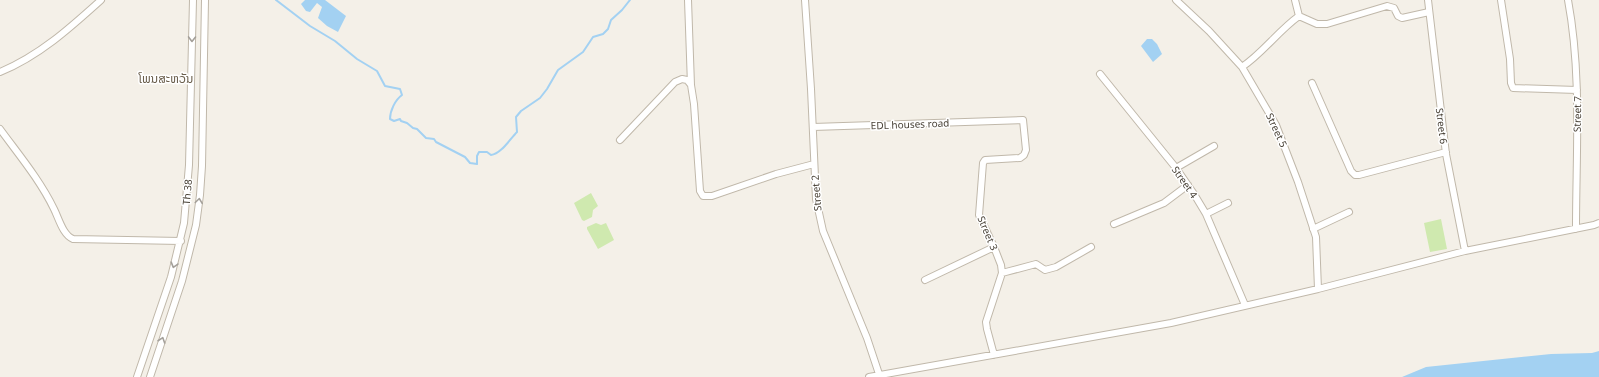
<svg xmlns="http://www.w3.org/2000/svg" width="1599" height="377" viewBox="0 0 1599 377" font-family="'Noto Sans','Noto Sans Lao',sans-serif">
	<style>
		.green { fill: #cfe9af }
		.water { fill: #a3d1f2 }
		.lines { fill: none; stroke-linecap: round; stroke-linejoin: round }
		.stream { stroke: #a3d1f2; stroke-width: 2 }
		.minor-casing { stroke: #c0b8aa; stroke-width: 8 }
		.minor { stroke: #fff; stroke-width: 6 }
		.oneway { stroke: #a4a09a }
		.labels { text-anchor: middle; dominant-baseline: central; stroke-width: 3; stroke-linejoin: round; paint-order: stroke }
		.street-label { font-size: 10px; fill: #484136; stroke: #fff }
		.quarter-label { font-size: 12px; fill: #6b5f4d; stroke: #fff }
	</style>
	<rect width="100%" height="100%" fill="#f4f0e8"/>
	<!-- green -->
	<path class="green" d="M591,193l7,13 -5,4 -1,7 -8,4 -2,-1 -8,-17z
		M1441,219l6,30 -17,3 -6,-29z
		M596,223l5,2 5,-2 8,17 -16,9 -11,-20v-2z"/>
	<!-- water -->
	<path class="water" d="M305,0h20l21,16 -8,16 -11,-6 -9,-8 4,-11 -5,-4 -7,9 -4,-1 -5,-7z
		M1147,39h5l5,5 5,10 -9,8 -12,-16z
		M1599,351v26h-197l24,-10 125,-13 41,-1z"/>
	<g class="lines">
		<!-- stream -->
		<path class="stream" d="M276,0l34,26 25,15 22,18 20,12 8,15 15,3 2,6c-7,5 -12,16 -12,24l4,2 6,-2 1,2 6,2 6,5 4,1 9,9 8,1 2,3 29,15 5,6 7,1v-8l2,-4h8l4,3c10,-1 19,-16 26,-23l-1,-15 5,-6 19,-13 7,-9 11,-19 25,-18 10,-15 10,-3 5,-5 3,-9 11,-10 8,-10"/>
		<defs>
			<path id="minor" d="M688,0l3,85
				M805,0l6,89 5,110 7,32 44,107 12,36
				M1176,0l33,31 33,36
				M1295,0l4,16c-21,15 -36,37 -57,51l34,58 22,57 18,55 2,52
				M1428,0l18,154 19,97
				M1501,0l9,59 1,24 2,5 64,2
				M1568,0c14,75 8,153 8,229
				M1299,16l18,8h10l60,-18 7,2 4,8 4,2 27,-6
				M0,72c39,-16 70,-44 101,-72
				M1100,74l76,94 18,26 12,20 39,91
				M1312,83l39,88 4,4h4l87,-23
				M813,127l210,-7 3,30 -2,5 -4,3 -35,2 -2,3 -4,52 15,32 7,18 1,8 -16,49 1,7 7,26
				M0,129c19,26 40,51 54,80 5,10 9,26 19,30l108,2
				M620,140l55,-58 7,-3 5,1 4,5 3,19 6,87 3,5h9l64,-22 38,-10
				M1176,168l38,-22
				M1206,214l22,-11
				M1114,224l50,-21 24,-18
				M1313,229l36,-17
				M1002,273l34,-9 9,6 11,-3 35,-20
				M925,280l69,-33
				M137,377l34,-100 13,-54 5,-58 4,-165
				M150,377l32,-96 14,-56 4,-30 2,-29 3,-166
				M869,377l302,-54 147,-34 147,-38 129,-26 5,-2"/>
		</defs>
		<!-- minor casing -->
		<use href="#minor" class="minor-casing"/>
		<!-- minor -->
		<use href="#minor" class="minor"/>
	</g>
	<!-- one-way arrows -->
	<defs><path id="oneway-chevron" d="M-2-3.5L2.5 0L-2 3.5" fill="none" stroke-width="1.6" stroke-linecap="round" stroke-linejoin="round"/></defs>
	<g class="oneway">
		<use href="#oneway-chevron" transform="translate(192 39) rotate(91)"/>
		<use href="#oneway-chevron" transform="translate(199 201) rotate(-82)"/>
		<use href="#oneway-chevron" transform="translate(174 265) rotate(106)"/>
		<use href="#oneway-chevron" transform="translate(162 340) rotate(-71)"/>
	</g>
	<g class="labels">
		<!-- street labels -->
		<g class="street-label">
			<text transform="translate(1577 114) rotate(-89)">Street 7</text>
			<text transform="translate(910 124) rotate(-2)">EDL houses road</text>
			<text transform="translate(1442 126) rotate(83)">Street 6</text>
			<text transform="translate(1277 130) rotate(65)">Street 5</text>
			<text transform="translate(1185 182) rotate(55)">Street 4</text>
			<text transform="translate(187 192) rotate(-85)">Th 38</text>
			<text transform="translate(816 193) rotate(-95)">Street 2</text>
			<text transform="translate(988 233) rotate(67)">Street 3</text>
		</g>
		<!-- quarter labels -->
		<g class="quarter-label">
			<text x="166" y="78">ໂພນສະຫວັນ</text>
		</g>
	</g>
</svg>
